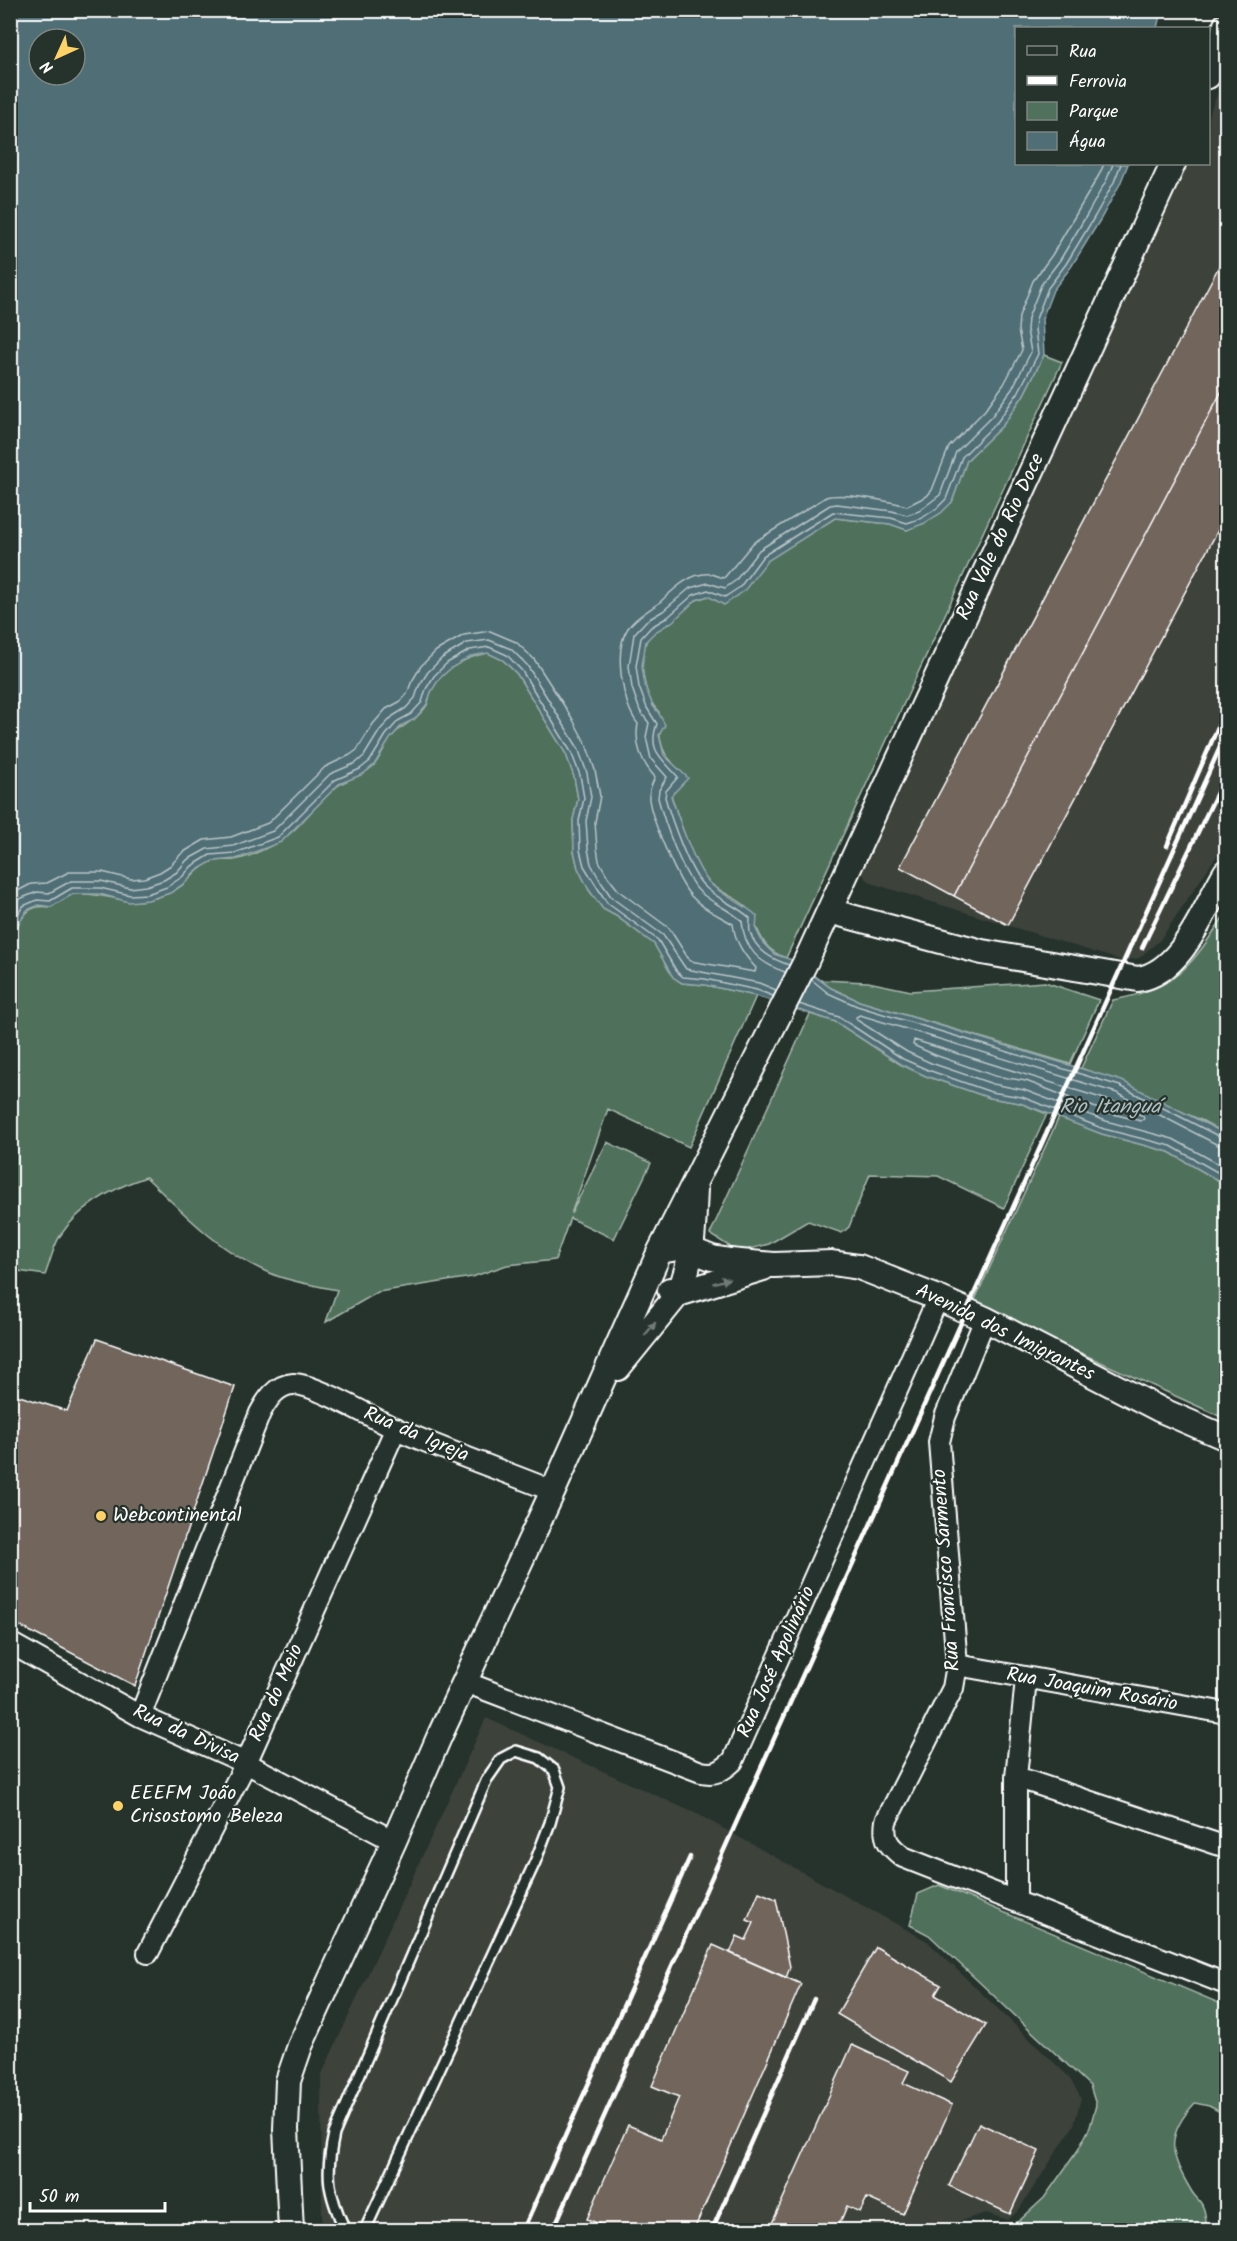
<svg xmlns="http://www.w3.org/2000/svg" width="1237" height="2241" viewBox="0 0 1237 2241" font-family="Kalam,sans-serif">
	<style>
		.built { fill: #3c423b }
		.green { fill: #50715b; stroke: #a8b8ad; stroke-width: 1.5 }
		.water { fill: #4f6e75; stroke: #95a8ac; stroke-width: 1.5; fill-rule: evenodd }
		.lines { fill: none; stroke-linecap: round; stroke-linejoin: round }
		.shore { stroke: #b9c5c8; stroke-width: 1.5 }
		.building { fill: #71655c; stroke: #fff; stroke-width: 1.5 }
		.service-casing { stroke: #fff; stroke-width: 14 }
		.minor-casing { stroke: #fff; stroke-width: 24 }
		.tertiary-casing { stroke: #fff; stroke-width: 28 }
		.service { stroke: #26332d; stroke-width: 9 }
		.minor { stroke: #26332d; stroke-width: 20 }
		.tertiary { stroke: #26332d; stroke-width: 24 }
		.rail { stroke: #fff; stroke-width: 4.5 }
		.oneway { fill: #727a76 }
		.poi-dot { fill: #ffd166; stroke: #26332d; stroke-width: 2 }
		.labels { text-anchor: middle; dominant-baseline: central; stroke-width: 4.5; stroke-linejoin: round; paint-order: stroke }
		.street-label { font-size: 20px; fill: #fff; stroke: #26332d }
		.poi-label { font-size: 20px; fill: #fff; stroke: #26332d; text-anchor: start }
		.water-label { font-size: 21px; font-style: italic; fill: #b0bec1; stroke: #26332d }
	</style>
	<rect width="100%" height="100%" fill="#26332d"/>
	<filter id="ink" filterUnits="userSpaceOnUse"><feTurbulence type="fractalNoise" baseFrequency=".0167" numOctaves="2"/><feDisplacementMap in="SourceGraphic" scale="12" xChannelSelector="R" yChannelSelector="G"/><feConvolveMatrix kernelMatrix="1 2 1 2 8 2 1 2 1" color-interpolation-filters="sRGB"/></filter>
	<g filter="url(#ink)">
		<!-- built -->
		<path class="built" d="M1226,72v770l-66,98 -21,18 -16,3 -249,-77 -9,-6 -4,-10 1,-10 323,-694h23l1,-49z
			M486,1718l213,97 228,126 141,135 13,22 -7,27 -56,86 -10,9 -22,-7 -55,17h-609l-1,-154z"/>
		<!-- green -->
		<path class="green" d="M1044,355l18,7 -276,596c-29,-10 -25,-30 -41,-52 -5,-7 -28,-14 -38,-26 -14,-16 -29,-63 -36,-85l4,-5 -3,-28c-14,-13 -13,-32 -13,-50 -15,-14 -22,-53 -12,-72 4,-8 15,-12 22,-17 10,-6 16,-16 25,-22 4,-2 9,-3 14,-5l127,-78 55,6 17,6 45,-28 15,-42 36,-35 20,-29z
			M488,653l15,7 14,14 49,80 8,23 4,22 -5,21 1,31 4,17 11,22 14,19 13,7 38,28 19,33 9,6 23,2 51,11 -67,151 -81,-38 -37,105 36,-72 44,21 -37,76 -44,-21 -15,42 -48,5 -35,12 -94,15 -52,30 11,-32c-22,-5 -47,-8 -68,-17 -49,-21 -85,-59 -123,-96 -33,11 -66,29 -86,59 -7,11 -10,27 -15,39l-34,-5 -1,-334c14,-17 14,-33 41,-29 7,-4 16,-12 23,-13 25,-3 48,10 72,6 14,-2 31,-9 41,-19 8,-7 13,-15 24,-19 7,-3 16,-1 23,-2 18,-3 47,-18 60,-30 15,-14 27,-33 45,-45 11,-8 25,-9 35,-20 7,-8 10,-19 16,-27 11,-13 28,-18 37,-33 2,-4 2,-9 4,-13 10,-23 34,-35 57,-39z
			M1226,913v221l-23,-13 -122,-53 32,-68c65,-11 79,-36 113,-87z
			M820,980l48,2 43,9 134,-9 54,18 -29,64 -211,-63 -28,-13z
			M810,1014l26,8 64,42 26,12 64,22 30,5 27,11 -43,94 -66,-32 -68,-2 -21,53 -7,6 -34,-12 -39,23 -31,8 -28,-18z
			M1059,1117l43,17 67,18 57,33v234l-253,-115z
			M939,1885l280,118 7,10v102l-17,-9 -14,-3c-31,33 -25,52 -3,89 3,5 9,9 11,15 3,7 3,16 4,23h-267l23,-5 34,4 22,-8 25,-23 34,-48 12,-23 6,-22 -6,-19 -161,-151 -19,-10 8,-31z"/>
		<!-- water -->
		<path class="water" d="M11,11h1150l-4,17h-141v136h112l-8,20 -20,36 -29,47 -18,23 -11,29 2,36 -21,41 -20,29 -36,35 -15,42 -11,11 -16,10 -18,7 -17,-6 -55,-6 -68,43 -23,30 -20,14 -16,-9 -12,4 -24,22 -17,10 -9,9 -4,25 3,20 8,20 5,6 7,13 -6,10 5,20 24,23 -17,18c7,21 23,69 37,85 13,15 34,21 49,35l-1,13 7,14 11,11 18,6 39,28 28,13 263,80 104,53v51l-57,-33 -67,-18 -82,-31 -30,-5 -64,-22 -26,-12 -64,-42 -80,-26 -51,-11 -23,-2 -9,-6 -19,-33 -38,-28 -13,-7 -14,-19 -11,-22 -4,-17 -1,-31 5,-21 -4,-22 -8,-23 -49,-80 -14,-14 -15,-7 -16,3 -21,12 -12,11 -8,13 -4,12 -12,15 -13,6 -12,14 -16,26 -11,9 -24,10 -58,58 -45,17 -23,2 -18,10 -9,11 -16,11 -22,7 -19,2 -29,-8h-27l-22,13 -12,-2 -12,5 -16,26zM39,39h36v36h-36z"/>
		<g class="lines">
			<!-- shore -->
			<path class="shore" d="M10,895l21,-11 16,-1 22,-11h33l29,7 13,-1 16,-6 11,-7 11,-12 22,-13 27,-3 37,-14 57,-56 25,-12 7,-5 16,-26 13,-15 15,-8 6,-7 4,-11 10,-17 15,-15 28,-16 26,-4 26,11 18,17 38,59 14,26 9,26 5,26 -5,26 2,26 2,13 9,16 11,14 50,37 21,33 65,11 1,-4c-12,-13 -21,-26 -23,-44 -15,-9 -30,-15 -42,-28 -13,-14 -40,-78 -42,-97 -1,-8 3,-15 6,-22 -13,-14 -21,-33 -17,-53 -16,-20 -25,-74 -10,-96 9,-13 21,-17 32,-26 14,-13 30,-30 51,-28 4,1 8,3 13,4l29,-35 73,-46c17,-5 63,4 81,9l20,-10 5,-6 17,-43 36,-37 19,-26 18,-34 -4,-20 1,-14 14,-35 19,-26 47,-80 5,-11
				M10,912l6,-10 6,-4 15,-6 12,1 22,-12h30l29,7 16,-2 18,-6 13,-8 10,-12 20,-11 26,-3 40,-15 57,-57 26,-11 8,-7 16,-26 13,-14 13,-8 9,-10 4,-12 9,-14 14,-14 25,-15 22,-3 22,9 16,16 51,83 9,25 4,24 -5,24 2,28 3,15 10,18 11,16 51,37 23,34 73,14 17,7
				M10,927l13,-21 14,-6 13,1 22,-13h28l30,7 17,-1 20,-7 15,-10 10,-11 18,-11 25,-2 43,-16 57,-57 25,-11 10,-8 16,-26 12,-14 13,-7 11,-12 4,-13 8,-13 13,-13 23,-13 19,-3 18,8 15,16 49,81 9,23 4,23 -5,23 1,29 4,16 23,37 51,37 19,32 6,5 22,2 52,11 16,6
				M789,965c-17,-6 -33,-14 -39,-33 -1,-4 0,-10 0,-14 -14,-13 -32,-18 -46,-32 -15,-15 -33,-67 -39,-89l1,-6 12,-14c-16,-19 -31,-26 -21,-53l-10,-16 -8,-21 -3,-21 5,-28 10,-11 17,-10 25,-22 15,-5 17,7 15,-10 23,-31 70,-44 58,6 16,5 15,-5 15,-10 9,-9 16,-42 36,-36 20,-28 20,-39 -3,-25 1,-10 12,-31 18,-24 29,-48 19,-34 7,-18
				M785,972c-26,-9 -41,-23 -43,-51 -13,-12 -29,-17 -42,-29 -17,-15 -36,-71 -42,-94l1,-8 8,-13 -16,-18 -5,-22 3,-14 -9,-12 -8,-23 -3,-22 5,-32 12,-13 17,-10 27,-23 18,-5 17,5 10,-7 24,-31 71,-45 7,-1 55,7 15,4 12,-4 21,-16 16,-43 36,-36 20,-27 19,-37 -4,-22 1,-12 13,-33 19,-25 28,-47 19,-34 6,-15
				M812,980l16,13 29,13 263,80 102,52 4,1
				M799,1004l40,13 64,42 25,11 63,22 31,5 82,32 67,17 55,31
				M914,1040l200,62 29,14 1,3 -3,2 -32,-8 -83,-32 -31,-5 -60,-21 -22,-10z
				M1226,1146l-8,-1 -101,-52 -257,-78 -4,2 1,3 50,32 24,11 62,21 31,6 82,31 67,18 53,29"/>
		</g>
		<!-- building -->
		<path class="building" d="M1226,253v130l-272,513 -54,-29z
			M1226,383v132l-218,410 -54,-29z
			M97,1339l138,48 -100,299 -125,-65v-228l57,18z
			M759,1892l17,7 14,68 -4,11 -56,-25 7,-17 9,4 8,-17 -7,-3z
			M713,1945l88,39 -107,246h-80l-27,-11 41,-94 33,14 18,-42 -27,-11z
			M876,1947l65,38 -6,10 51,30 -35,57 -114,-68z
			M852,2045l57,26 -6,12 49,22 -49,109 -36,-16 -7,14 -13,-6 -10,24h-68z
			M979,2123l60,28 -29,63 -61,-28z"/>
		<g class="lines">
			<defs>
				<path id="service" d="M345,2230c-17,-37 -20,-55 -11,-96l153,-355 14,-20 15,-8 23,7 15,12 6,17 -10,36 -15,39 -170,368"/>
				<path id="minor" d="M985,1319l-40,98 -6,25 18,223 -4,23 -67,133c-3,19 3,25 17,36l323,127
					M10,1643l130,73 106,47 148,78
					M957,1665l269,48
					M465,1682l236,90c15,3 21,-1 32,-11l205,-463
					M140,1716l120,-303c7,-13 16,-28 33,-29 20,-1 80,34 101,44 52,23 107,42 159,63
					M1016,1777l210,70
					M1016,1901v-124l10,-98
					M148,1953l98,-190 150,-335"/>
				<path id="tertiary" d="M1208,76l18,-51
					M829,911l153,41 156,27c45,-7 66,-71 88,-107
					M660,1251l24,-4 28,11 18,3 44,4 58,-2 27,4 79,31 47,21 176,91 65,28
					M670,1290l8,4 85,-26
					M618,1368l60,-74c16,-33 15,-68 17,-105
					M291,2230l-5,-101 2,-48 12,-35 94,-205 46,-106 113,-244 107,-240 146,-290 367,-797"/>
			</defs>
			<!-- service casing -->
			<use href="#service" class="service-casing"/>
			<!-- minor casing -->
			<use href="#minor" class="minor-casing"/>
			<!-- tertiary casing -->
			<use href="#tertiary" class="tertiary-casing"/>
			<!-- service -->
			<use href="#service" class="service"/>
			<!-- minor -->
			<use href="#minor" class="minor"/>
			<!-- tertiary -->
			<use href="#tertiary" class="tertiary"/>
			<!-- rail -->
			<path class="rail" d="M1167,846l59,-138
				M1142,948l84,-174
				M523,2230l167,-373
				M553,2230l673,-1496
				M712,2230l102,-231"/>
		</g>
		<!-- one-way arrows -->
		<defs><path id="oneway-solid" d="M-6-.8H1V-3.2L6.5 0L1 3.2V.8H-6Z" transform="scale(1.5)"/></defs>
		<g class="oneway">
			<use href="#oneway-solid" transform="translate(721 1281) rotate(-17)"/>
			<use href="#oneway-solid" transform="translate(650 1329) rotate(-50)"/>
		</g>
	</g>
	<!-- markers -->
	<g class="poi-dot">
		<circle cx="101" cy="1516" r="6"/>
		<circle cx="118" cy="1806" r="6"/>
	</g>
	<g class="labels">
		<!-- street labels -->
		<g class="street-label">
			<text transform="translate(1001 537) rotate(-65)">Rua Vale do Rio Doce</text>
			<text transform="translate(1005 1333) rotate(26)">Avenida dos Imigrantes</text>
			<text transform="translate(416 1435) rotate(23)">Rua da Igreja</text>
			<text transform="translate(947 1570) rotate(-94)">Rua Francisco Sarmento</text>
			<text transform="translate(777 1662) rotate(-66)">Rua José Apolinário</text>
			<text transform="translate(1092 1690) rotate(10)">Rua Joaquim Rosário</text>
			<text transform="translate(277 1693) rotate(-66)">Rua do Meio</text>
			<text transform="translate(186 1735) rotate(25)">Rua da Divisa</text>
		</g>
		<!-- poi labels -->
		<g class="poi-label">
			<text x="113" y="1516">Webcontinental</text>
			<text x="130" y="1794">EEEFM João<tspan x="130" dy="23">Crisostomo Beleza</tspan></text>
		</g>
		<!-- water labels -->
		<g class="water-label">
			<text x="1110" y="1107">Rio Itanguá</text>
		</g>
	</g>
	<!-- margin -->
	<rect width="1237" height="2241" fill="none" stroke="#26332d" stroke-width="36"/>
	<rect x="18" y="18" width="1201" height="2205" fill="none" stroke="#fff" stroke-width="2" filter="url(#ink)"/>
	<!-- legend -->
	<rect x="1015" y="27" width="195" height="138" fill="#26332d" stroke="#7d8581" stroke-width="1.5"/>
	<rect x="1027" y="46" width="30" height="9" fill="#26332d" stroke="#7d8581" stroke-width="1.5"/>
	<text x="1069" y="57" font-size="18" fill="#ffffff">Rua</text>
	<rect x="1027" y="76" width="30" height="9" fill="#ffffff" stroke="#7d8581" stroke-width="1.5"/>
	<text x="1069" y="87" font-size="18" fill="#ffffff">Ferrovia</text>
	<rect x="1027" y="102" width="30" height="18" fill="#50715b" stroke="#7d8581" stroke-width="1.5"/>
	<text x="1069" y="117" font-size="18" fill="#ffffff">Parque</text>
	<rect x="1027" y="132" width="30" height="18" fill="#4f6e75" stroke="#7d8581" stroke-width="1.5"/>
	<text x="1069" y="147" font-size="18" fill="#ffffff">Água</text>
	<!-- north arrow -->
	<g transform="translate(57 57) rotate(225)"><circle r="28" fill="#26332d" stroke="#7d8581" stroke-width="1.5"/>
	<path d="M0-4.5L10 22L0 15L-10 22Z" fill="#ffd166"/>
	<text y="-9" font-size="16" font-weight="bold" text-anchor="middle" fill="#ffffff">N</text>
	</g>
	<!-- scale -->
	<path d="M30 2202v9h135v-9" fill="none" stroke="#ffffff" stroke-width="3"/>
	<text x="39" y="2202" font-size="18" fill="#ffffff" stroke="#26332d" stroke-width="4.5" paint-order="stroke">50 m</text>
</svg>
